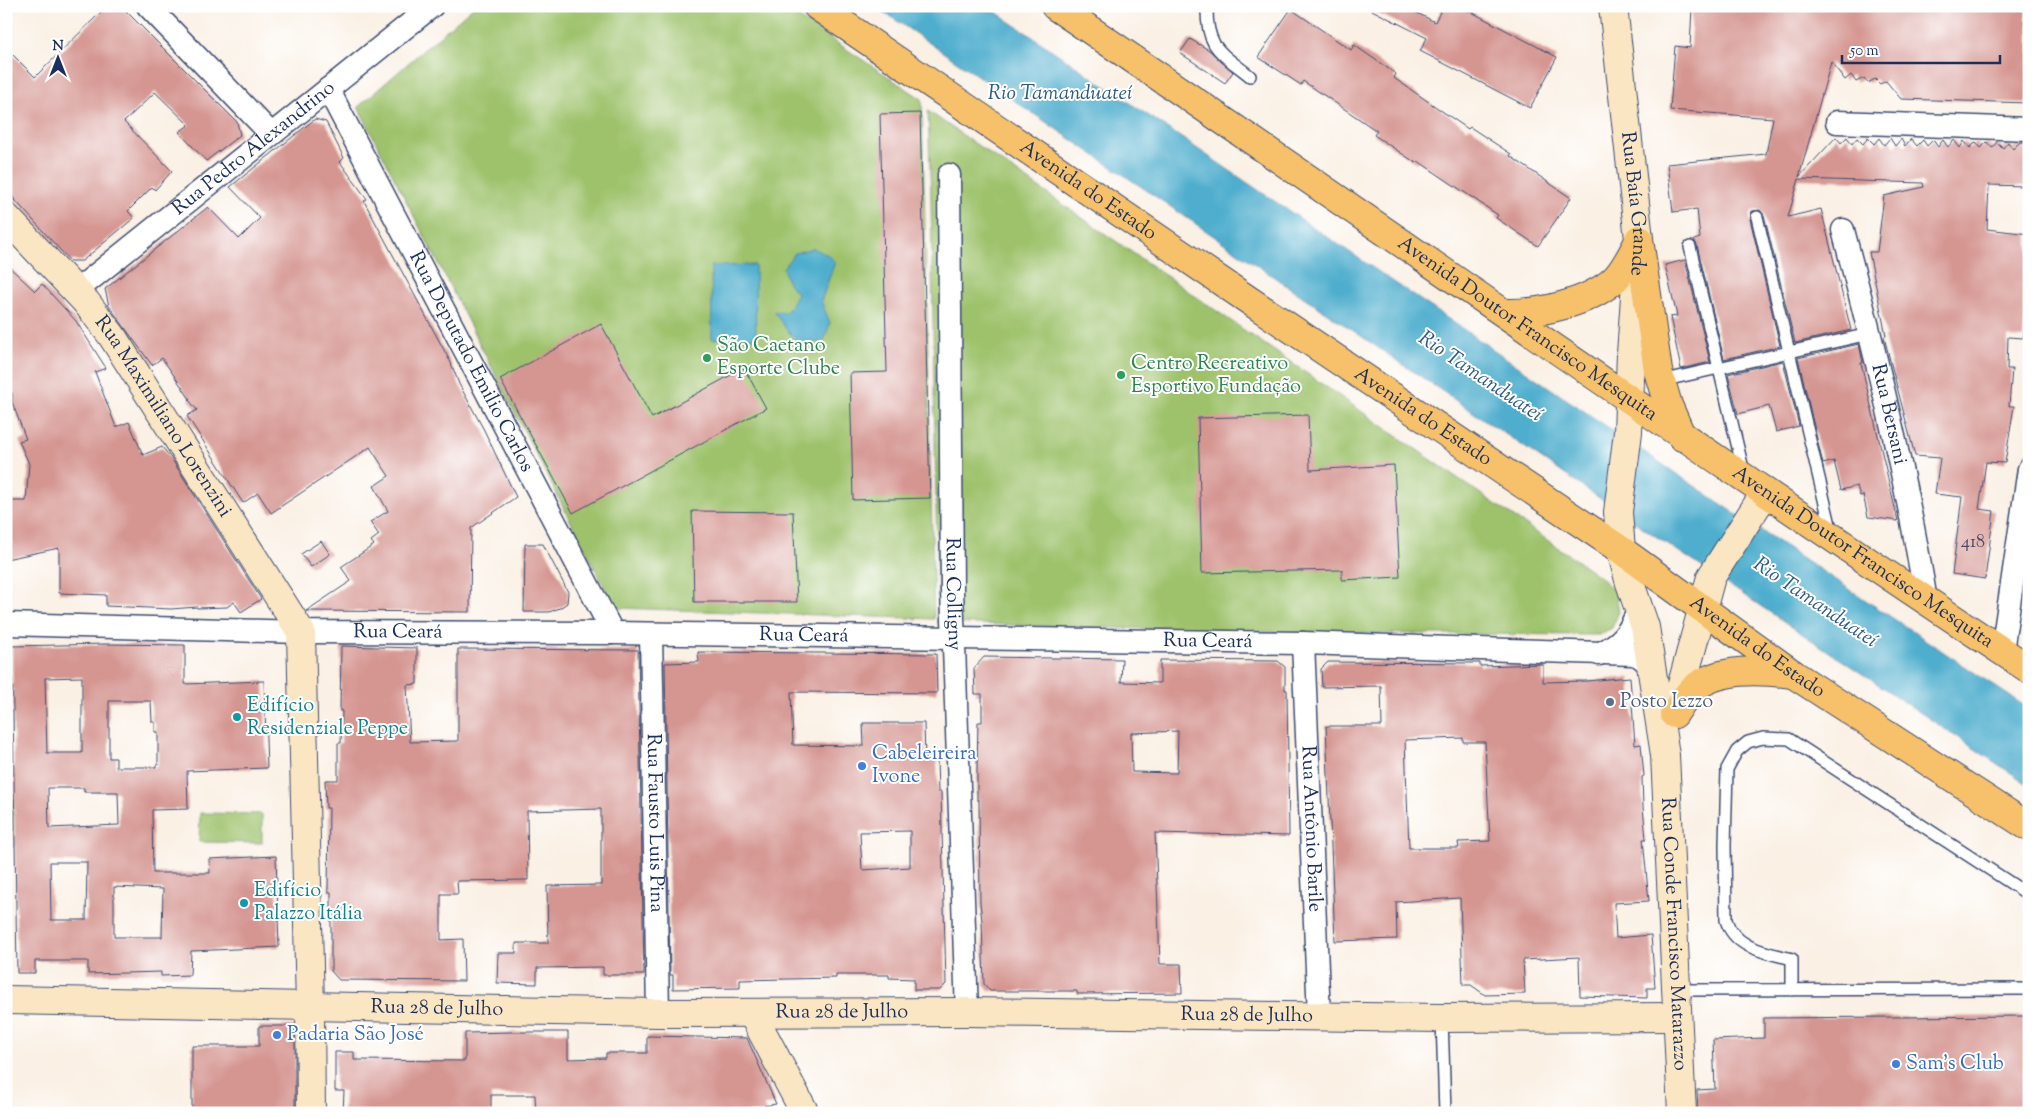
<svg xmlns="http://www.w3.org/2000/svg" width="2035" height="1119" viewBox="0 0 2035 1119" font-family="'Sorts Mill Goudy',serif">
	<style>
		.green { fill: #9ec26c; stroke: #5c7865 }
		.water { fill: #50aece; stroke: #366e96 }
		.building { fill: #d59692; fill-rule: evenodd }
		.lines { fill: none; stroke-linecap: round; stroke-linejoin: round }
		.lane-casing { stroke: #3c4c72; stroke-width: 14 }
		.street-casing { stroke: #3c4c72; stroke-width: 25 }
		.secondary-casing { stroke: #3c4c72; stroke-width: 30 }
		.highway-casing { stroke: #3c4c72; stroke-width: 30 }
		.lane { stroke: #fff; stroke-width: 11 }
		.street { stroke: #fff; stroke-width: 22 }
		.secondary { stroke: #fbe6c4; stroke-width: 28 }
		.highway { stroke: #f6c16b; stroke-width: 28 }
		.leisure-dot { fill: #2e9e5b; stroke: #fff; stroke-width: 2 }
		.service-dot { fill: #5c6f8a; stroke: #fff; stroke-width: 2 }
		.culture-dot { fill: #0f9aa8; stroke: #fff; stroke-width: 2 }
		.shop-dot { fill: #3f7fe0; stroke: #fff; stroke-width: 2 }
		.labels { text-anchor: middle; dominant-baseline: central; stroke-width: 4; stroke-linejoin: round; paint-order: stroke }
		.number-label { font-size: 18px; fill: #4a496b }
		.street-label { font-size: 20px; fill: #1b2f5e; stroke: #fff }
		.leisure-label { font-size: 20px; fill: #27864d; stroke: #fff; text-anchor: start }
		.service-label { font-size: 20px; fill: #4e5e75; stroke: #fff; text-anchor: start }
		.culture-label { font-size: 20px; fill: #0d838f; stroke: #fff; text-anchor: start }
		.shop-label { font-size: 20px; fill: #366cbe; stroke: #fff; text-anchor: start }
		.water-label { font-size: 21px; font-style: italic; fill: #2e5b85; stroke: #fff }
	</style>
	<rect width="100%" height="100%" fill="#fff"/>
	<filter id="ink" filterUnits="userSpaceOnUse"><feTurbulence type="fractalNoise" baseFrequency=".02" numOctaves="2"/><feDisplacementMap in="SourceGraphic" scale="10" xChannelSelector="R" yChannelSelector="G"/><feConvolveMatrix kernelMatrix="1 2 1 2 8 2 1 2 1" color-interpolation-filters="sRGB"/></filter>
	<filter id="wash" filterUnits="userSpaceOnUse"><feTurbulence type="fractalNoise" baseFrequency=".0096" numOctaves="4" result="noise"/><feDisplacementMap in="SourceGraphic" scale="20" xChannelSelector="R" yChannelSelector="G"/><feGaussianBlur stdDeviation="1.12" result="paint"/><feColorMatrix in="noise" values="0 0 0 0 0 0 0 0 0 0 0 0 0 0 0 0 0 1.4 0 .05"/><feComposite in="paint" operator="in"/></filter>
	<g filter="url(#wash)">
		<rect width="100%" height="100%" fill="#faf0e4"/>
		<!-- green -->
		<path class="green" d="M474,6h307l141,93 12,520 -319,-11 -257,-501z
			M928,111l671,465 17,17 3,19 -7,16 -13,7 -300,-2 -361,-10 -7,-423z
			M6,442h3l1,47 -4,1z
			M6,799h7v48h-7z
			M200,813l62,1v29l-63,-1z"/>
		<!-- water -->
		<path class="water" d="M875,6h112l703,477 339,226v76l-375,-250z
			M813,248l15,7 7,7 -14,39 9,22 -6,18 -21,4 -14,-12 -15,-21h13l10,-19 -9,-10 -5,-15 12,-15z
			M755,265l1,73 -44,1 -1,-73z"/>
		<g id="blocks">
			<!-- building -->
			<path class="building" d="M107,6h14l116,116 3,13 -34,26 -27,-29 10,-7 -34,-33 -31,30 48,49 -17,19 -3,-3 -24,24 6,7 -52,43h-12l-64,-71v-142l29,29z
				M1364,6h39l32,16 8,-16h17l97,51 -27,51 -110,-57 7,-13z
				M1692,6h292v2l42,1v11h3v83l-128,-4 -15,-18 -6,3 -5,-5 -7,4 -4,-5 -8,4 -5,-7 -6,5 -14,-18 -32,115 37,-40 5,6 6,-6 5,7 5,-6 6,6 5,-6 6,6 5,-6 5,7 6,-7 5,8 6,-7 4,7 6,-7 6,7 6,-6 4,6 6,-6 5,7 5,-7 5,7 6,-7 6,8 4,-7 6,7 6,-6 5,6 6,-6 5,6 5,-6 6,6 5,-6 5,7 7,-7h6l-1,44 -36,-1 -2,44 42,5v56l-6,48 -15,-1 -1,32h5l-3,37h5l-9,57 -19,-1 -7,47 15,2 -9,68 -33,-5 10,-77 -27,-3 5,-36 -25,-2 -31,-119 2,-1 -17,-84h8l7,-56 40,-9 -1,-4 -124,-4 -11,38 33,-8 30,121 -56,13 -31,-128 -4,-5 -8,1 -2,8 30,127 -56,13 -27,-114 -3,-5 6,-2 -3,-29 -24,3 -6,-48 99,-10 7,-36 -103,-8 5,-64 15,2z
				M1291,9l60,41 3,-5 42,29 -2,4 74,51 2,-2 41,27 -1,2 61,42 -33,48 -42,-28 2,-3 -80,-54 -2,2 -42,-28 3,-4 -74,-50 -2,4 -43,-28z
				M1190,39l19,11 24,22 -8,11 -45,-30z
				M920,113l10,385 -77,2 -3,-127 37,-1 -7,-258z
				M315,119l11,3 18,36 -4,4 27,37 -3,2 87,162 8,21 25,46 32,67 -45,31 -1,84 -164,-1 45,-30 -10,-14 33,-22 -3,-4 8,-6 -9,-13 18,-11 -14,-25 15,-10 -19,-29 -99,66 -13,-20 -15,10 -56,-87 10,-6 -8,-10 1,-1 -28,-41 -10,7 -43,-59 -4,-17 103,-82 31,32 21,-21 -30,-31z
				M1685,260l25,102 -29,7 -11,-52 7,-1 -12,-51z
				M6,264l29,27 7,-7 34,37 30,47 -11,4 21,55 13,-5 14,33 19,-8 9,11 90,141 -20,13 -7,-10 -7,5 -30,1v-1l-26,2 -65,-3v-11l-47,-2v-45l-53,11v-58h20l3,-37 -10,-23 7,-2 -14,-37v-9h-6z
				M601,324l51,94 92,-50 22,40 -193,105 -73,-134z
				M1859,344l4,19h-2l37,158 -30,-4 -5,-22 -3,1 -3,-10 -16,4 -7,-29 -11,3 -25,-106z
				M1783,361l16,65 -23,6 -7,-26 -31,8 -10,-40z
				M1308,415l2,55 84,-5 6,112 -58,3v-10l-140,3 -4,-155z
				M692,511l101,1 4,90h-103z
				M321,541l9,13 -19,13 -10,-13z
				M525,544h18l25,48 -1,11 -7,5 -11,4h-25z
				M107,644l78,1v39l79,-3 3,87 -80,3 1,38 -36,1 1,63h57l-1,-14 67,-3 3,91 -88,4 -1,24 -29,1v-4l-73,2v-13h-53v12h-18l-5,-327zM82,677v76h-35l-2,-75zM109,701h42l1,21h3v10h3v33h-2v2h-40v-9h-7zM48,788h36v4h34l1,33 -70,3zM50,862h37l-1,58h-35zM114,887l49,2 -1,48h-48z
				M341,646l76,2v36l-10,1 3,57 48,-1v-92l180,1 6,325h-41v-8l-66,1v16l-40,-1 1,-30h18v-10h32l-1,-57 54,-1v-76l-74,2 1,69 -71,1 1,13h-17v46l22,-1 1,42 -125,-1 -8,-9v-79h-3l1,-84h-3l-1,-28h13v-37h3l1,-32h-2z
				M698,652l238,2 1,39 -146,-1 2,53 71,1 -1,-23h61l1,36h12l1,33h3l5,192 -6,6h-26v-11l-25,-1v-3h-53v3l-96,2v8l-67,1v-14h-3l-5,-312 34,-1zM910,831v36l-48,3 -2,-38z
				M984,657l138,2 -1,23 39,1v-23l118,1 7,6v23h2l2,146 -134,-3 5,131h21l1,29 -105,1v-3h-87l-6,-7 -2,-63 -2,-19 -1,-102h-2v-31l1,-47h4v-28h-7l-1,-26zM1178,731l-1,42 -45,-1 -1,-39z
				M1328,662l152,1v3l63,-2v18l44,-1 43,-4 5,68 6,-1 3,32 -2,1 1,30 3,32h-3l6,62 -35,2 2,35 35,-3 4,53h-8v10l-67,-2 -1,-39 -56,3 2,34 -40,1 -14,-10h-8l-3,-87 -64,4 1,37 -62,2 -9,-215h56l-1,-40 -59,1 -1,-18zM1463,738v4h22l5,99 -32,1 1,6h-50l-4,-108z
				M2029,1016v97h-331l-1,-23 18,-1 -2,-49 51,-2v-20z
				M259,1026h36v87h-103v-67h67z
				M513,1032h55v27l38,-1v-5h41v-17l100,2 29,66 -12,2 3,7h-231l-1,-18h-44v18h-148l1,-22h-9v-39h19v8l111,1v-28z"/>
		</g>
	</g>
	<g filter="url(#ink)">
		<use href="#blocks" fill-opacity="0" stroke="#3c4c72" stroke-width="1"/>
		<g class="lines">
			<defs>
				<path id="lane" d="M1207,6c-1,42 13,46 43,70
					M1757,217l75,316
					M1690,247l54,226
					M1661,381l208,-47
					M1676,990l353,-1
					M1792,990v-31c-26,-7 -57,-10 -66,-39l-1,-75 2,-76 10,-18 11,-9 15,-4 26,1 240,156
					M1442,1018l3,95"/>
				<g id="street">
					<path d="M148,6l123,128"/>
					<path id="s1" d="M328,89l285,544"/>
					<path d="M1837,122l192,7"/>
					<path id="s2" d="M949,175l3,415 15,422"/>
					<path id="s3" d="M1843,230c32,122 63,246 83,371"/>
					<path id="s4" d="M76,291l356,-285"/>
					<path id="s5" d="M6,624l295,8 312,1 690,10 330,11 6,2 13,10"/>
					<path id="s6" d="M651,634l7,379"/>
					<path id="s7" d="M1303,643l16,373"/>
					<path d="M2002,651l27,-182"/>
					<path d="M1599,654c24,-12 31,-22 40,-46"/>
				</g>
				<g id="secondary">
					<path id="s8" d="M1613,6l26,233 -8,115 -3,78 -10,80 3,38 8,30 16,47 20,128 17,358"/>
					<path id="s9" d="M6,217l80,85 26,34 189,296 9,375 1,106"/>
					<path d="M1674,714l37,-137 54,-84"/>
					<path id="s10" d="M6,1000l652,13 309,-1 475,6 235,-1"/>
					<path d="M752,1013l53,100"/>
				</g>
				<g id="highway">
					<path id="s11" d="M817,6l430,293 374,251 172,124 236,153"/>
					<path id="s12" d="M1055,6c325,220 646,446 974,663"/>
					<path d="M1639,239l19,132 10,34 14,32"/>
					<path d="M1505,313c34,1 84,-10 110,-34 10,-10 16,-24 23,-36"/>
					<path d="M1674,714c6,-8 11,-18 19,-25 26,-22 67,-19 100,-15"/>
				</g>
			</defs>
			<!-- lane casing -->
			<use href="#lane" class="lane-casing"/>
			<!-- street casing -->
			<use href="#street" class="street-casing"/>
			<!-- secondary casing -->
			<use href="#secondary" class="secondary-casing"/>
			<!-- highway casing -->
			<use href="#highway" class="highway-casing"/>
			<!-- lane -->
			<use href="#lane" class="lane"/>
			<!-- street -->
			<use href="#street" class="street"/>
			<!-- secondary -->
			<use href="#secondary" class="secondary"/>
			<!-- highway -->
			<use href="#highway" class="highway"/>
		</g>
	</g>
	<!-- markers -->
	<g class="leisure-dot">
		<circle cx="707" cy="358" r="5"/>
		<circle cx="1121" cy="375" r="5"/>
	</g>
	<circle class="service-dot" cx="1610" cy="702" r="5"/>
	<g class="culture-dot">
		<circle cx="237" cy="717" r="5"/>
		<circle cx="244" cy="903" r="5"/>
	</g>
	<g class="shop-dot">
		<circle cx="862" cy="766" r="5"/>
		<circle cx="277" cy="1035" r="5"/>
		<circle cx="1896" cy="1064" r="5"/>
	</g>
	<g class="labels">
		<!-- number labels -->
		<g class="number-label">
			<text x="1973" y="543">418</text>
		</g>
		<!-- street labels -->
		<g class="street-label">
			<text stroke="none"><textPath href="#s4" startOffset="228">Rua Pedro Alexandrino</textPath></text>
			<text stroke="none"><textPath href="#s11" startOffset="328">Avenida do Estado</textPath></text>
			<text stroke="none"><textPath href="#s8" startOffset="199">Rua Baía Grande</textPath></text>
			<text stroke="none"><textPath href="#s12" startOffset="572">Avenida Doutor Francisco Mesquita</textPath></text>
			<text stroke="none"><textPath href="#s1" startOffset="308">Rua Deputado Emilio Carlos</textPath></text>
			<text stroke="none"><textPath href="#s3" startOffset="190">Rua Bersani</textPath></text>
			<text stroke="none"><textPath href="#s9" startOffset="255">Rua Maximiliano Lorenzini</textPath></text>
			<text stroke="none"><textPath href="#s11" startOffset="732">Avenida do Estado</textPath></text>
			<text stroke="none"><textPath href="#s12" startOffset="978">Avenida Doutor Francisco Mesquita</textPath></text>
			<text stroke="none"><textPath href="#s2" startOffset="419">Rua Colligny</textPath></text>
			<text stroke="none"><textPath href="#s5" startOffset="392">Rua Ceará</textPath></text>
			<text stroke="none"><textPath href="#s5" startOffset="798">Rua Ceará</textPath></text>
			<text stroke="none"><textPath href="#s5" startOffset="1202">Rua Ceará</textPath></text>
			<text stroke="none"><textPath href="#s11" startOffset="1138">Avenida do Estado</textPath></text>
			<text stroke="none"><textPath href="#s6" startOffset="189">Rua Fausto Luis Pina</textPath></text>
			<text stroke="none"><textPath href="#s7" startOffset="186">Rua Antônio Barile</textPath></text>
			<text stroke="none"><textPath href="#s8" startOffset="936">Rua Conde Francisco Matarazzo</textPath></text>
			<text stroke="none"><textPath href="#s10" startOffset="431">Rua 28 de Julho</textPath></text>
			<text stroke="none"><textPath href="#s10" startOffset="836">Rua 28 de Julho</textPath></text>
			<text stroke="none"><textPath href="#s10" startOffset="1241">Rua 28 de Julho</textPath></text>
		</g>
		<!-- leisure labels -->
		<g class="leisure-label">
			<text x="717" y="346">São Caetano<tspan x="717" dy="23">Esporte Clube</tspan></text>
			<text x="1131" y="364">Centro Recreativo<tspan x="1131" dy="23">Esportivo Fundação</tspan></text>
		</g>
		<!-- service labels -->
		<g class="service-label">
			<text x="1620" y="702">Posto Iezzo</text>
		</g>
		<!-- culture labels -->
		<g class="culture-label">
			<text x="247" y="706">Edifício<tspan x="247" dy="23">Residenziale Peppe</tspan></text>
			<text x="254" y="891">Edifício<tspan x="254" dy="23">Palazzo Itália</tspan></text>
		</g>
		<!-- shop labels -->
		<g class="shop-label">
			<text x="872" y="754">Cabeleireira<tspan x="872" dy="23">Ivone</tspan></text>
			<text x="287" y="1035">Padaria São José</text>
			<text x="1906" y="1064">Sam's Club</text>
		</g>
		<!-- water labels -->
		<g class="water-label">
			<text x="1060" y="94">Rio Tamanduateí</text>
			<text transform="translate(1480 377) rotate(34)">Rio Tamanduateí</text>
			<text transform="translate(1815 603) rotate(34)">Rio Tamanduateí</text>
		</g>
	</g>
	<!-- margin -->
	<rect width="2035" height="1119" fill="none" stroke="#fff" stroke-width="25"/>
	<!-- north arrow -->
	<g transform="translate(58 58)" stroke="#ffffff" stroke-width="4" paint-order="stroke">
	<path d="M0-4L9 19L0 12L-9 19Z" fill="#1b2f5e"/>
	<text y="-8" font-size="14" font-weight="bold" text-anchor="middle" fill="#1b2f5e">N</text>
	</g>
	<!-- scale -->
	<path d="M1842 55v8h158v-8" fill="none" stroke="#1b2f5e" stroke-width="2.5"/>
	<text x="1850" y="55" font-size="15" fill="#1b2f5e" stroke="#ffffff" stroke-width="4" paint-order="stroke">50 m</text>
</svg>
